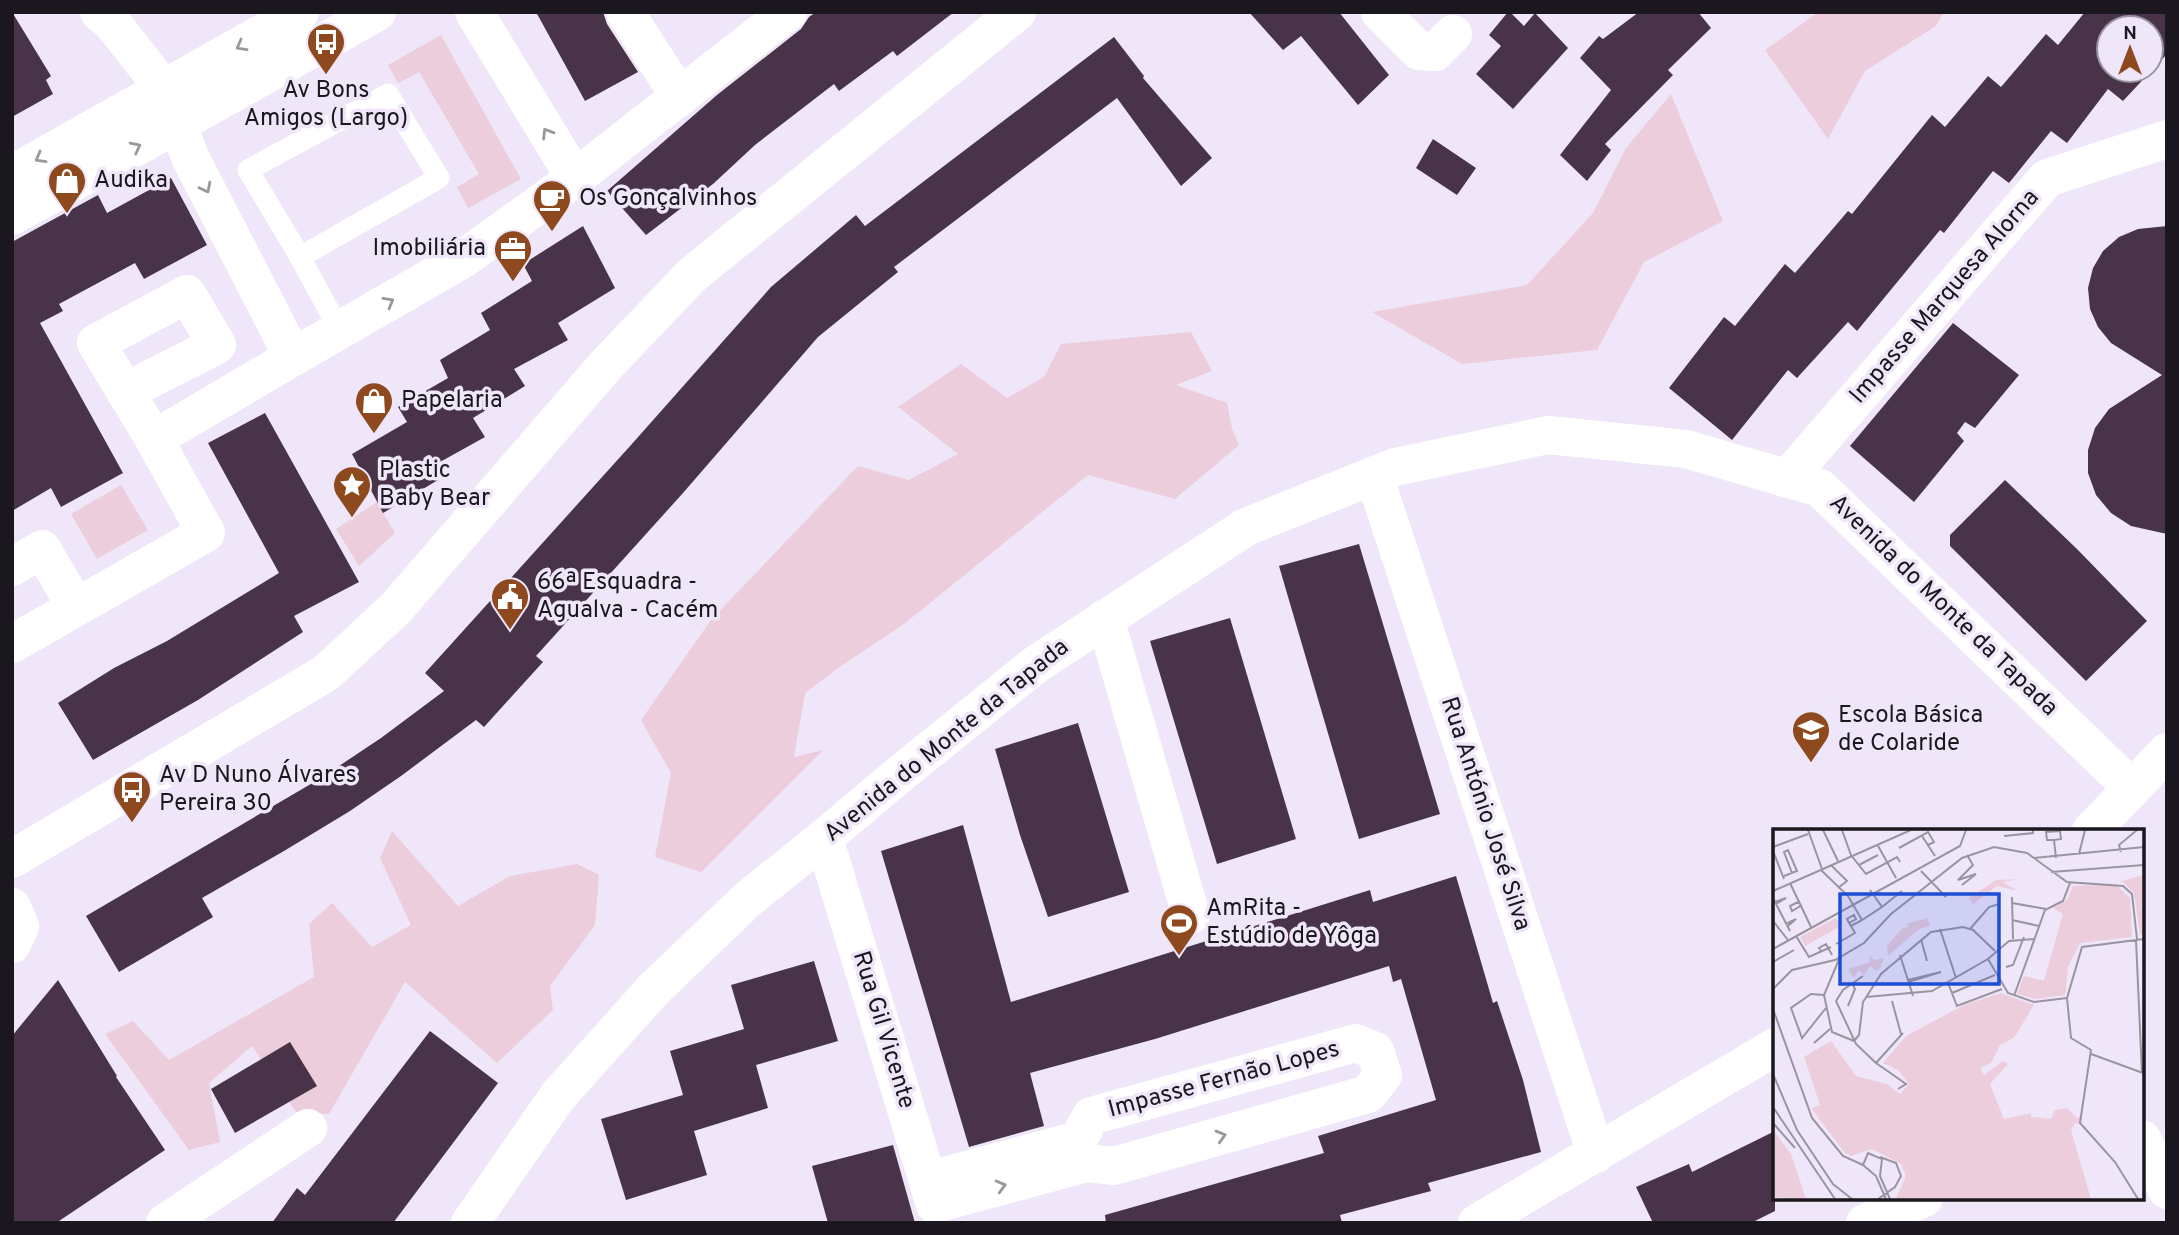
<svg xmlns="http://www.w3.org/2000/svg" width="2179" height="1235" viewBox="0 0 2179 1235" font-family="Overpass,sans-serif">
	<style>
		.green { fill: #ebcddb }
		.building { fill: #483348; fill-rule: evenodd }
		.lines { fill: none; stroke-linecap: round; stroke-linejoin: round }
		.lane { stroke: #fff; stroke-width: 21 }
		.street { stroke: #fff; stroke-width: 38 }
		.secondary { stroke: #fff; stroke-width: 38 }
		.oneway { stroke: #98979a }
		.labels { text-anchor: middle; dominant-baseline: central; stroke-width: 7; stroke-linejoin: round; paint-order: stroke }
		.poi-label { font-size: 24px; fill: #1a171e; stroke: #efe7f9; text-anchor: start }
		.street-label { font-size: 24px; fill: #1a171e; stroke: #efe7f9 }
		.inset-road { fill: none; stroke: #9a94a1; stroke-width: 2 }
		.view { fill: #1d4ed8; fill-opacity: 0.15; stroke: #1d4ed8; stroke-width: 3.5 }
		.inset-edge { fill: none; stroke: #1a171e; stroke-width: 3.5 }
	</style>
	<rect width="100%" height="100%" fill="#efe7f9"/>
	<!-- green -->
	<path class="green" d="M1819,12h125l-8,14 -71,45 -37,68 -63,-89z
		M441,35l80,144 -53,29 -11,-21 22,-13 -60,-102 -21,11 -10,-18z
		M1671,94l52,127 -79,41 -47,88 -135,14 -90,-52 155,-27 66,-72 33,-65z
		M1191,332l21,39 -36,14 51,18 5,25 7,17 -64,54 -87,-24 -184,149 -63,42 -36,27 -11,64 29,-7 -122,122 -46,-15 16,-84 -30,-53 70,-100 147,-154 51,14 49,-26 -60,-47 63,-43 46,34 37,-21 17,-33z
		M121,485l27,45 -51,29 -26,-45z
		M377,502l18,31 -36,33 -23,-37z
		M392,831l66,75 52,-30 67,-12 22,11 -4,50 -45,61 3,24 -56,53 -92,-81 -76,132 -33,-2 -44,-66 -43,37 11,59 -31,8 -84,-116 28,-13 36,39 145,-83 -5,-53 23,-21 40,44 39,-22 -31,-67z"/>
	<!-- building -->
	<path class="building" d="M12,12l39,64 -5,4 7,14 -41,23z
		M536,12h67l4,12 31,48 -53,29z
		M816,12h138l-57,44 -4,-5 -54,40 -5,-7 -79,61 -42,39 -67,51 -39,-44 110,-96 84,-66 8,-12z
		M1249,12h90l50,63 -31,30 -57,-69 -18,14z
		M1508,12h2l14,14 11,-13 33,35 -55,61 -37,-35 25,-28 -12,-11z
		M1639,12h59l13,16 -43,42 5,5 -68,69 6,6 -24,31 -27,-26 51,-65 -31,-32 19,-22 4,3z
		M2085,12h82v42l-44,47 -15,-12 -41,54 -16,-12 -42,52 -16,-12 -49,62 -4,-3 -83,101 -9,-9 -51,56 -9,-8 -56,70 -63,-52 55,-71 11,9 50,-62 10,9 53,-62 4,3 80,-99 13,12 43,-51 13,11 45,-53 12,11zM2109,28h42v42h-42z
		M1114,37l30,39 -1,2 69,80 -31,28 -64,-88 -223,169 4,5 -80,65 -135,156 -147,163 7,6 -59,65 -8,-7 -75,56 -51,35 -66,40 -82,47 11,19 -94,55 -33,-56 235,-138 60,-40 63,-47 -19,-18 206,-228 140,-158 85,-72 9,11z
		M1433,139l43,29 -19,27 -41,-27z
		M171,178l36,67 -63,34 -9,-16 -76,41 4,7 -23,12 83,150 -62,34 -10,-19 -39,23v-269l86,-47 9,18z
		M583,226l32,62 -57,35 10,17 -54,29 11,17 -52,32 12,19 -54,30 7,13 -55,33 -31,-59 55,-32 -9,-15 50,-29 -8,-18 50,-30 -9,-17 51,-32 -9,-17z
		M2167,226v308l-36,-8 -20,-13 -15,-18 -8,-22v-23l7,-22 14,-19 53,-34 -51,-32 -13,-16 -8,-18 -2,-21 5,-20 10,-17 16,-14 19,-8z
		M1953,323l66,52 -44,53 -10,-6 -8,11 7,8 -50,61 -64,-56z
		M265,413l94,169 -65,34 9,16 -105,68 -105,60 -35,-57 56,-35 53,-27 112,-68 -71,-130z
		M2005,480l72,69 70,72 -61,60 -136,-135v-11z
		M1359,544l81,270 -81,25 -80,-273z
		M1230,618l66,221 -79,25 -67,-223z
		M1078,723l51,169 -81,25 -28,-82 -25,-86z
		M963,825l48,177 359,-112 3,12 83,-26 37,127 4,-2 26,79 18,72 -113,31 3,8 -91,24 2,8h-236l-1,-8 219,-62 -6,-17 118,-36 -35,-121 -8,3 -4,-16 -234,73 -125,34 14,53 -75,21 -88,-296z
		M814,961l24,80 -82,24 12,43 -74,23 13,44 -81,25 -25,-81 82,-24 -13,-44 74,-22 -13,-44z
		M58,980l59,96 -1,1 49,73 -109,73h-44v-187z
		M430,1031l68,52 -105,140h-121l25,-35 8,7z
		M290,1042l27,44 -82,47 -24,-44z
		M1775,1131v80l-24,12h-98l-17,-36 53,-23 3,8z
		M893,1145l22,78h-87l-16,-57z"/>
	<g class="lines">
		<!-- lane -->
		<path class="lane" d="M300,257l-52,-87 140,-76 51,84 -139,79 40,74"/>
		<!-- street -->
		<path class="street" d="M99,12l14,12 51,65 27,70 102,198 170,-98 112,-81 -101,-166
			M625,12l55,85
			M1380,12l39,39 16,1 18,-18
			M575,178l213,-166
			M125,392l92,-47 -30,-51 -91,49 58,96
			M1374,475l222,679
			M1787,479l260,-301 120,-39
			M12,567l30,-18 34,58
			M1105,618l86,297
			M12,644l194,-111 -52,-94 139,-82
			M2091,831l76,-79
			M824,838l111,367
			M12,859l314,-186 70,-65 211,-244 85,-89 325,-263
			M12,907l8,19 -8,18
			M2142,1139l25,51
			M929,1180l149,-40 13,-24 265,-73 19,8 8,24 -15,19 -254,72 -27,-3 -152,41
			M165,1223l143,-95
			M470,1223l88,-127 95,-106 95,-91 76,-61 76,-64 135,-109 211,-138 149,-60 153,-32 138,14 134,39 312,300
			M1477,1223l298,-176
			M1865,1223l59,-25"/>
		<!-- secondary -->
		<path class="secondary" d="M12,174l288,-162
			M12,216c122,-68 244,-135 365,-204"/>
	</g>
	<!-- one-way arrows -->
	<defs><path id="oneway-chevron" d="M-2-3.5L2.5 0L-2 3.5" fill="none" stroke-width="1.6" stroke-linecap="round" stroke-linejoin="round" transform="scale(1.75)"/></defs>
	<g class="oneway">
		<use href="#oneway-chevron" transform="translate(241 46) rotate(151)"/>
		<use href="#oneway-chevron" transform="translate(547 133) rotate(-121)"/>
		<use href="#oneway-chevron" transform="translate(136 147) rotate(-27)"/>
		<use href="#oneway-chevron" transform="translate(40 158) rotate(151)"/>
		<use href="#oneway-chevron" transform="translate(206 188) rotate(63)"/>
		<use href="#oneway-chevron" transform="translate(389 302) rotate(-30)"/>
		<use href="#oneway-chevron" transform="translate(1221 1136) rotate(-16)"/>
		<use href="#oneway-chevron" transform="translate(1001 1186) rotate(-15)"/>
	</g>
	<!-- icons -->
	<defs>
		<symbol id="bus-pin" viewBox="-11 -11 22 30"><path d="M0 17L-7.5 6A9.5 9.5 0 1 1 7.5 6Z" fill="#8e491f" stroke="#efe7f9"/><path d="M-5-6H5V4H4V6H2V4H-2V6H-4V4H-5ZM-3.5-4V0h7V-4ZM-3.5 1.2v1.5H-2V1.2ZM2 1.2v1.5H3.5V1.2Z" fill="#fff"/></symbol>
		<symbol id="shop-pin" viewBox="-11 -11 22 30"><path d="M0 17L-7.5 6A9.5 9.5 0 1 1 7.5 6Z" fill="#8e491f" stroke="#efe7f9"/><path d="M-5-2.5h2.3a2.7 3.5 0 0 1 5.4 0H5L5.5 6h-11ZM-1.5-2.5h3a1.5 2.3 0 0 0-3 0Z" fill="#fff"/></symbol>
		<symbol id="cafe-pin" viewBox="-11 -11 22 30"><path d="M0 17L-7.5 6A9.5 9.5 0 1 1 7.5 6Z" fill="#8e491f" stroke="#efe7f9"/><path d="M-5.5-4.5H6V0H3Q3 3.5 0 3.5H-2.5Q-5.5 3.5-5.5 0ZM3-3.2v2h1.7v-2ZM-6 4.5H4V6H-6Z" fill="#fff"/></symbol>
		<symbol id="office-pin" viewBox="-11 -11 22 30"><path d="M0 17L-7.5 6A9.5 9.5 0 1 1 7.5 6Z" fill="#8e491f" stroke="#efe7f9"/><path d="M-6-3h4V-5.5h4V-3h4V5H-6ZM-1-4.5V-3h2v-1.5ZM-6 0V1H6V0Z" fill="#fff"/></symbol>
		<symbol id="sight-pin" viewBox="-11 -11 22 30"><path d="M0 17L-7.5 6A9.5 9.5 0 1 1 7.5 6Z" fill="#8e491f" stroke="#efe7f9"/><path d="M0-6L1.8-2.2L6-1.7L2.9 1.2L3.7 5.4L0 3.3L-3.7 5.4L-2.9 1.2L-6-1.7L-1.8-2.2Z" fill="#fff"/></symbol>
		<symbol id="civic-pin" viewBox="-11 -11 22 30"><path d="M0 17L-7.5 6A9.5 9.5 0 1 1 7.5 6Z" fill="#8e491f" stroke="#efe7f9"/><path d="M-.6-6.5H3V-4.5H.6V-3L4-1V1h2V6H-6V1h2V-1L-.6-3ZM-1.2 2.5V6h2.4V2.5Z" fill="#fff"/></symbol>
		<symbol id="school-pin" viewBox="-11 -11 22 30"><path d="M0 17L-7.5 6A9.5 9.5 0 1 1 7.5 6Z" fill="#8e491f" stroke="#efe7f9"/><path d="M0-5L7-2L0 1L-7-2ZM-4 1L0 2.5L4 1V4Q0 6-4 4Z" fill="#fff"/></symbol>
		<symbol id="stadium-pin" viewBox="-11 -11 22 30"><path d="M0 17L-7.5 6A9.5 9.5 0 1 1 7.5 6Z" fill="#8e491f" stroke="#efe7f9"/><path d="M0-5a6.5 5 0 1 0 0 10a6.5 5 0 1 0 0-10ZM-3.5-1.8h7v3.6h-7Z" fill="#fff"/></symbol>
	</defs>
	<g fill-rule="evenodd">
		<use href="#bus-pin" x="304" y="20" width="44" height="60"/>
		<use href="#shop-pin" x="45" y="159" width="44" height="60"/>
		<use href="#cafe-pin" x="530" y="177" width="44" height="60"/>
		<use href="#office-pin" x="491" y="227" width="44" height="60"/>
		<use href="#shop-pin" x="352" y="379" width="44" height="60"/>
		<use href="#sight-pin" x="330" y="463" width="44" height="60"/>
		<use href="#civic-pin" x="488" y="575" width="44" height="60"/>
		<use href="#school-pin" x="1789" y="708" width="44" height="60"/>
		<use href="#bus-pin" x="110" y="768" width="44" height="60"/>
		<use href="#stadium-pin" x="1157" y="901" width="44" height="60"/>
	</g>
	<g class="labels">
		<!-- poi labels -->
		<g class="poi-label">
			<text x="326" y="91" text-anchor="middle">Av Bons<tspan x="326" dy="28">Amigos (Largo)</tspan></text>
			<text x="94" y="181">Audika</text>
			<text x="579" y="199">Os Gonçalvinhos</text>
			<text x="486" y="249" text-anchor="end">Imobiliária</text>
			<text x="401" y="401">Papelaria</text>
			<text x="379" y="471">Plastic<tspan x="379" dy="28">Baby Bear</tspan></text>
			<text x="537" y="583">66ª Esquadra -<tspan x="537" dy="28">Agualva - Cacém</tspan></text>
			<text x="1838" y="716">Escola Básica<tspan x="1838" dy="28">de Colaride</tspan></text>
			<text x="159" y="776">Av D Nuno Álvares<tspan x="159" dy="28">Pereira 30</tspan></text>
			<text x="1206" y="909">AmRita -<tspan x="1206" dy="28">Estúdio de Yôga</tspan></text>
		</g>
		<!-- street labels -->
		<g class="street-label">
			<text transform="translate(1945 297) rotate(-49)">Impasse Marquesa Alorna</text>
			<text transform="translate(1943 606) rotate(44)">Avenida do Monte da Tapada</text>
			<text transform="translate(947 741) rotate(-39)">Avenida do Monte da Tapada</text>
			<text transform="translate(1485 814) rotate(72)">Rua António José Silva</text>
			<text transform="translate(883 1030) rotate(73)">Rua Gil Vicente</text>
			<text transform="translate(1224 1080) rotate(-15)">Impasse Fernão Lopes</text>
		</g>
	</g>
	<!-- overview -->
	<g transform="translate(1773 829)">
		<rect width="371" height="371" fill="#efe7f9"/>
		<path d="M371,46v60h-4l-6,-42 -12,-12zM248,50l-19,3 17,9 -22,-5 -24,18 -4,-6 27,-18zM342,55l15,14 2,39 -52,6 -12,24 -3,28 -30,4 -18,-5 7,-18 20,5 19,-67 -10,-6 14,-8 6,-14zM63,89l5,8 -36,20 -5,-9zM154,89l3,8 -11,3 -31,27 -1,-10 16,-18 6,-1 -3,-3zM96,126l5,5 10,-2 -4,10 -4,3 -6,-5 -6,9 -6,-5 -4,8 -6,-9 22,-7zM228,164l33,12 -20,33 -14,7 -9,18 -11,5 4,7 19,-14 5,3 -18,20 14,35 27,-6v4l20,2 4,-9 12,-2 10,10 5,-3 -1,10 -6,-2 -4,7 20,69h-195l10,-23 -5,-12 -29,-15 -21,7 -6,-3 -34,-45 9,-3 -16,-48 27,-16 25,35 31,8 13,10 9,-10 -11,-14 -15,-7 23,-27 58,-31zM0,301l18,24 15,45 -33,-2z" fill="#ebcddb"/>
		<path class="inset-road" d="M35,1l14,39M50,1l15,31M69,1l9,25 15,19 31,-17 3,5M149,7l13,20M231,7l29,-3v-3M281,11h-7l-1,-8 14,-1 1,8 -7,1 2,18M104,15l19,34M0,18l35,-13M126,19l29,-16 6,10 -6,3M0,22l11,28M348,23l-2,-7 18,-15M306,25l6,-24M261,29l110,-11M58,36l16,16 -9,7M86,36l19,-10M48,41l27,26 14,24 20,-13 -12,-17M148,42l25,26M278,43l93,-7M11,47l13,-5 -9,-21 -4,2 8,21M17,54l21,44M189,56l14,-11 -18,6 15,-15 -6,-10M0,62l138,-61M239,68l1,42M0,69l17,33M27,72l-10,5 2,5 10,-6M2,73l11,-4 -10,6M239,74l34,6M109,78l20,-16M239,91l27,6M0,92l15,19M76,94l7,-4 -2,-4 -7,4 2,4 2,3M13,95l10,-5 -8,7M167,100l16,49M197,100l19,-22 10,-3M23,107l13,21 22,-10M148,110l6,22M363,111l6,134M63,115l19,-11 -4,-7 11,-6M0,120l187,-103 6,-16M49,123l-3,-4 7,-4 6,11M127,126l13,41M67,128l-16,38 8,37 22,9 5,-6 4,-33 18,-28 50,-42 32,-5 10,3 22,21M215,130l20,34 26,9 33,-4M0,133l21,-12M233,138l7,-2 11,-28M90,147l-20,14 -7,11 20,43 20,19 27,-30M135,151l33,-8 -33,10M175,154l9,23 45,-17M0,160l19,-19 43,-10 29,-17 27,-29 71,-56 32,-11 33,6 40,29 56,4 9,8 5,45M179,164l43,-18M51,166l-13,-1 -20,14 11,30 24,-30M241,167l31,-86 18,-9 7,-18M93,168l66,-6 56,-32 21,-18 26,-2M119,172l9,33M75,177l7,-17 -3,-6M0,180l39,109 31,38 20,9M41,214l16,-14M318,225l52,19M103,234l30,21 -8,5M0,245l24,56 36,54 19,15M0,278l62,92M0,294l22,25M0,344v26M105,370l17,-12 6,-11 -5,-13 -16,-6M113,370l-10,-23 -13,-11 5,-12 14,6 -2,17 10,23M365,370l-23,-37 -35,-39 11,-73 -20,-12 -4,-40 15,-51 62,-8"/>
		<path class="view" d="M67,65h159v90h-159z"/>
		<rect width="371" height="371" class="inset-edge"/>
	</g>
	<!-- border -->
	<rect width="2179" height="1235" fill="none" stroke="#1a171e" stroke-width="28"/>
	<!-- north arrow -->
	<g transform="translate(2130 49)"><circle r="33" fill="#efe7f9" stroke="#9a94a1" stroke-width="2"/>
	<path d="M0-5L12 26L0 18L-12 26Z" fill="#8e491f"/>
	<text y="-10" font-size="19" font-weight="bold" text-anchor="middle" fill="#1a171e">N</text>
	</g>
</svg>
